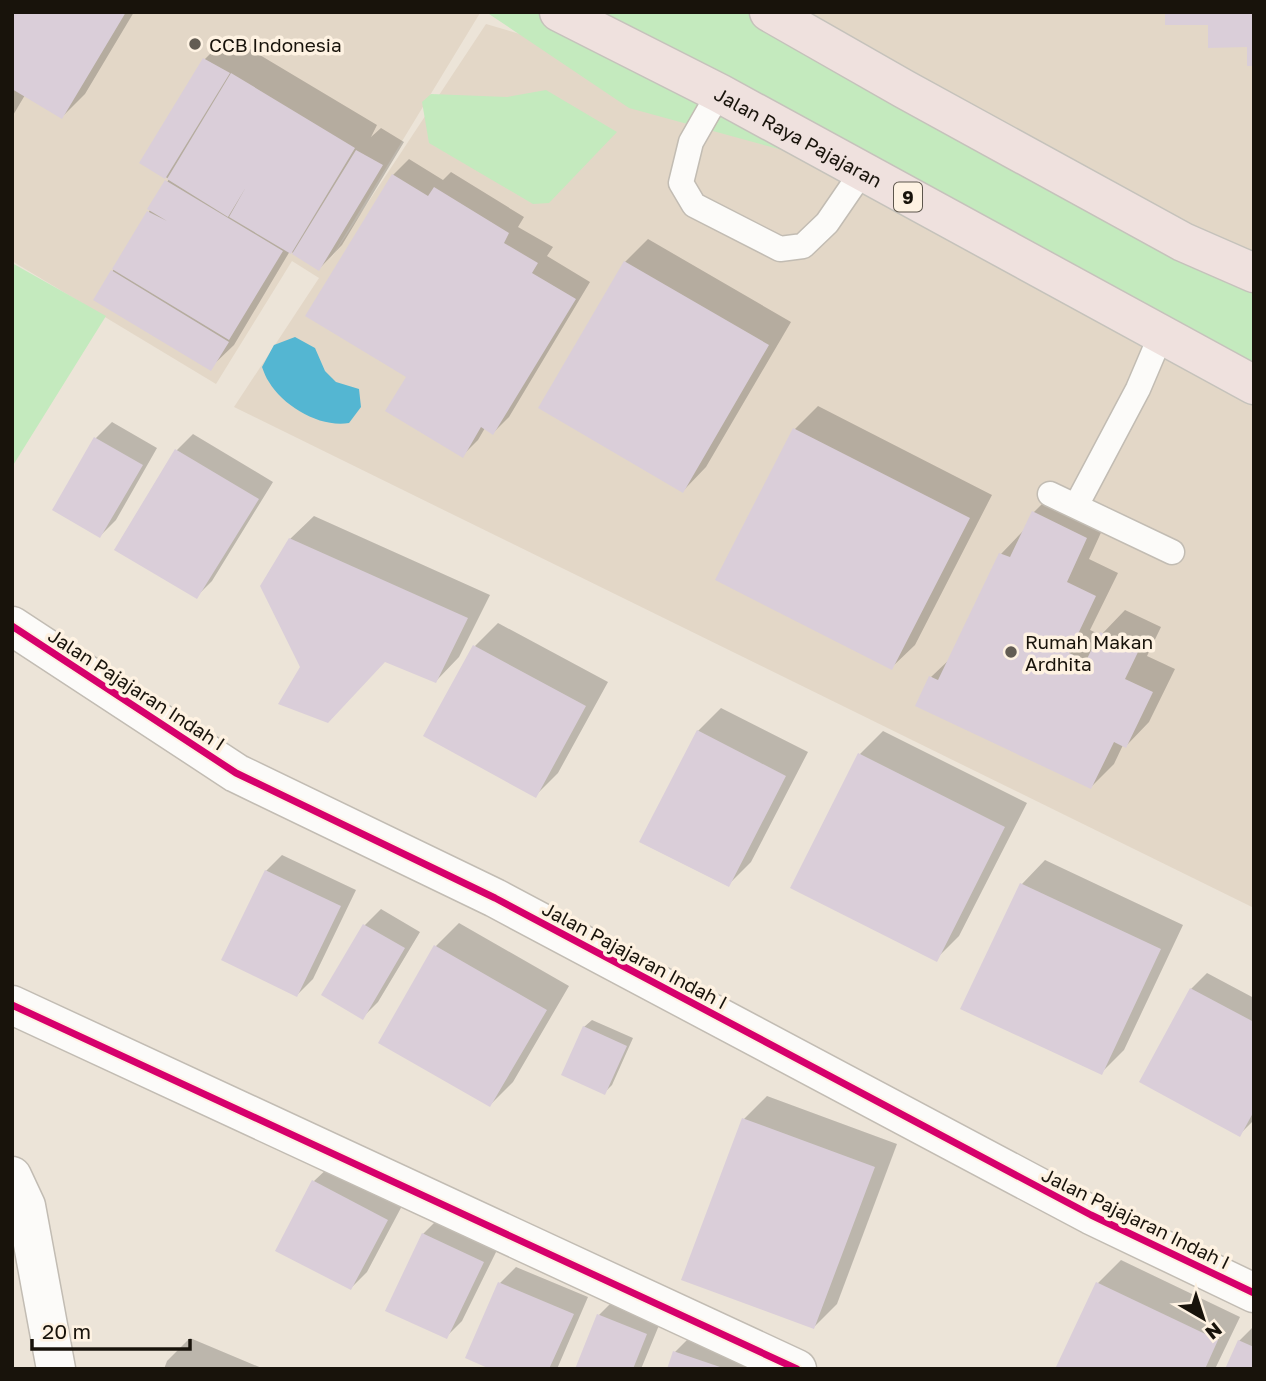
<svg xmlns="http://www.w3.org/2000/svg" width="1266" height="1381" viewBox="0 0 1266 1381" font-family="'Golos Text',sans-serif">
	<style>
		.commercial { fill: #e3d7c7 }
		.green { fill: #c4eabe }
		.water { fill: #54b6d2 }
		.shadow { fill: #0003 }
		.building { fill: #daced9 }
		.lines { fill: none; stroke-linecap: round; stroke-linejoin: round }
		.lane-casing { stroke: #c2bcb3; stroke-width: 27 }
		.street-casing { stroke: #c2bcb3; stroke-width: 41 }
		.highway-casing { stroke: #c5c2bb; stroke-width: 41 }
		.lane { stroke: #fcfbf9; stroke-width: 24 }
		.street { stroke: #fcfbf9; stroke-width: 38 }
		.highway { stroke: #efe1de; stroke-width: 38 }
		.cycleway-casing { stroke: #fef2e2; stroke-width: 11 }
		.cycleway { stroke: #d6006c; stroke-width: 7 }
		.poi-dot { fill: #625c53; stroke: #fef2e2; stroke-width: 2.5 }
		.labels { text-anchor: middle; dominant-baseline: central; stroke-width: 7; stroke-linejoin: round; paint-order: stroke }
		.shield { fill: #fef2e2; stroke: #5d564c; stroke-width: 2 }
		.shield-label { font-size: 18px; font-weight: bold; fill: #18130b }
		.poi-label { font-size: 19px; fill: #18130b; stroke: #fef2e2; text-anchor: start }
		.street-label { font-size: 19px; fill: #18130b; stroke: #fef2e2 }
	</style>
	<rect width="100%" height="100%" fill="#ece4d8"/>
	<!-- commercial -->
	<path class="commercial" d="M12,12l468,1 -152,250 158,-239 233,69 535,288v527l-1020,-501 85,-129 -27,-17 -76,123 -204,-123z
		M767,12h487v257z"/>
	<!-- green -->
	<path class="green" d="M486,12h281l487,256v100l-392,-196 -233,-64z
		M546,90l71,42 -68,71 -16,1 -104,-61 -7,-41 9,-8 76,3z
		M12,263l94,53 -94,151z"/>
	<!-- water -->
	<path class="water" d="M295,337l20,11 10,23 11,11 23,7 2,18 -12,16c-28,5 -65,-16 -80,-41 -3,-4 -5,-10 -7,-15l12,-22z"/>
	<!-- shadow -->
	<path class="shadow" d="M12,12h122l-49,82 -23,23 -37,-22 -13,22z
		M228,36l149,89 -6,12 10,-9 23,14 -62,103 -23,24 -29,-18 -56,94 -24,23 -98,-96 57,-93 -27,-16 63,-104z
		M409,159l34,21 8,-8 73,45 -6,10 35,20 -6,9 43,26 -81,135 -16,16 -8,-5 -7,12 -16,16 -53,-80 -16,-201z
		M648,239l143,83 -85,145 -23,24 -58,-229z
		M818,406l174,89 -77,150 -24,23 -96,-239z
		M112,422l45,26 -41,72 -16,16 -4,-98z
		M193,434l80,48 -61,99 -16,16 -80,-48 61,-99z
		M1057,489l52,26 -20,44 29,14 -28,57 11,5 24,-25 36,17 -14,29 28,13 -26,53 -23,24 -3,-1 -9,19 -23,23 -160,-110 21,-20 49,-103 23,-24 10,-18z
		M314,516l176,79 -31,62 -23,24 -50,-21 -84,7 -12,-128z
		M498,623l110,59 -50,91 -23,23 -60,-150z
		M721,708l87,44 -57,110 -23,23 -30,-154z
		M883,731l144,72 -68,133 -23,23 -76,-205z
		M282,855l74,35 -43,89 -16,16 -31,-124z
		M1045,860l138,65 -59,125 -23,23 -139,-65 60,-124z
		M381,909l39,23 -42,70 -16,16 3,-93z
		M459,923l110,63 -56,96 -23,23 -54,-159z
		M1207,973l47,25v122l-15,15 -48,-146z
		M592,1020l41,18 -21,47 -8,8 -20,-66z
		M767,1096l130,48 -60,160 -23,23 -70,-208z
		M330,1166l73,38 -36,68 -16,16 -37,-107z
		M439,1218l60,28 -37,75 -16,16 -23,-103z
		M1121,1260l119,57 -25,52h-158l41,-86z
		M516,1267l72,30 -31,72h-63l-27,-12 33,-74z
		M615,1299l47,19 -21,51h-65l23,-54z
		M1254,1326v43l-15,-28z
		M691,1336l57,20 -5,13h-74l6,-17z
		M190,1338l74,31h-100l3,-8z"/>
	<!-- building -->
	<path class="building" d="M12,12h114l-64,107 -50,-30z
		M1165,12h89v54h-7v-19l-39,1v-23h-43z
		M203,58l27,15 -65,106 -26,-16z
		M231,73l124,75 -64,106 -62,-37 17,-30 -18,30 -61,-38z
		M356,150l27,15 -64,106 -27,-17z
		M392,174l36,22 6,-9 75,46 -5,10 34,20 -6,10 44,26 -83,136 -12,-8 -18,31 -78,-47 21,-34 -101,-61z
		M165,180l118,71 -54,89 -117,-71 35,-58 20,10 -20,-12z
		M624,261l145,84 -86,148 -145,-85z
		M111,270l118,72 -18,29 -118,-71z
		M793,428l177,90 -78,152 -177,-90z
		M94,437l49,28 -43,73 -48,-28z
		M175,449l84,50 -62,100 -83,-49z
		M1032,511l55,27 -20,44 29,14 -27,57 17,8 14,-29 39,18 -14,29 28,13 -27,56 -12,-6 -23,47 -176,-83 14,-30 9,4 61,-127 11,4z
		M289,538l179,80 -32,65 -51,-21 -57,61 -50,-19 22,-37 -40,-81z
		M473,645l113,61 -50,92 -113,-62z
		M697,730l89,46 -57,111 -90,-45z
		M858,753l147,74 -68,135 -147,-74z
		M265,870l76,36 -44,91 -76,-37z
		M1020,883l141,66 -59,126 -142,-66z
		M363,924l42,24 -42,72 -42,-25z
		M434,945l113,65 -57,97 -112,-64z
		M1190,988l64,34v89l-14,26 -101,-55z
		M583,1026l44,20 -22,49 -44,-20z
		M742,1118l133,49 -61,162 -133,-49z
		M312,1180l76,40 -37,70 -76,-39z
		M422,1233l62,29 -37,77 -62,-28z
		M498,1282l76,32 -25,55h-59l-25,-11z
		M1096,1282l122,58 -13,29h-150z
		M597,1314l50,20 -14,35h-58z
		M1238,1340l16,7v22h-29z
		M673,1351l50,17v1h-56z"/>
	<g class="lines">
		<defs>
			<path id="lane" d="M719,93l-28,49 -10,41 13,22 86,44 23,-3 24,-23 35,-51
				M1050,494l122,58
				M1077,504l61,-115 23,-54"/>
			<path id="street" d="M12,626l224,147 259,125 596,317 163,78
				M12,1005l785,364
				M12,1176l14,30 30,163"/>
			<g id="highway">
				<path id="s1" d="M559,12l160,81 535,292"/>
				<path d="M769,12l135,77 279,153 71,31"/>
			</g>
		</defs>
		<!-- lane casing -->
		<use href="#lane" class="lane-casing"/>
		<!-- street casing -->
		<use href="#street" class="street-casing"/>
		<!-- highway casing -->
		<use href="#highway" class="highway-casing"/>
		<!-- lane -->
		<use href="#lane" class="lane"/>
		<!-- street -->
		<use href="#street" class="street"/>
		<!-- highway -->
		<use href="#highway" class="highway"/>
		<defs>
			<path id="cycleway" d="M12,626l224,147 259,125 596,317 163,78
				M12,1005l785,364"/>
		</defs>
		<!-- cycleway casing -->
		<use href="#cycleway" class="cycleway-casing"/>
		<!-- cycleway -->
		<use href="#cycleway" class="cycleway"/>
	</g>
	<!-- markers -->
	<g class="poi-dot">
		<circle cx="195" cy="44" r="7"/>
		<circle cx="1011" cy="652" r="7"/>
	</g>
	<g class="labels">
		<!-- shield labels -->
		<rect class="shield" x="894" y="182.5" width="28" height="29" rx="5"/>
		<g class="shield-label">
			<text x="908" y="197">9</text>
		</g>
		<!-- poi labels -->
		<g class="poi-label">
			<text x="209" y="44">CCB Indonesia</text>
			<text x="1025" y="641">Rumah Makan<tspan x="1025" dy="22">Ardhita</tspan></text>
		</g>
		<!-- street labels -->
		<g class="street-label">
			<text stroke="none"><textPath href="#s1" startOffset="270">Jalan Raya Pajajaran</textPath></text>
			<text transform="translate(137 689) rotate(33)">Jalan Pajajaran Indah I</text>
			<text transform="translate(635 955) rotate(28)">Jalan Pajajaran Indah I</text>
			<text transform="translate(1136 1218) rotate(26)">Jalan Pajajaran Indah I</text>
		</g>
	</g>
	<!-- border -->
	<rect width="1266" height="1381" fill="none" stroke="#18130b" stroke-width="28"/>
	<!-- north arrow -->
	<g transform="translate(1203 1318) rotate(141)" stroke="#fef2e2" stroke-width="5" paint-order="stroke">
	<path d="M0-5L12 26L0 18L-12 26Z" fill="#18130b"/>
	<text y="-10" font-size="19" font-weight="bold" text-anchor="middle" fill="#18130b">N</text>
	</g>
	<!-- scale -->
	<path d="M32 1339v10h158v-10" fill="none" stroke="#18130b" stroke-width="3.5"/>
	<text x="42" y="1339" font-size="21" fill="#18130b" stroke="#fef2e2" stroke-width="5" paint-order="stroke">20 m</text>
</svg>
